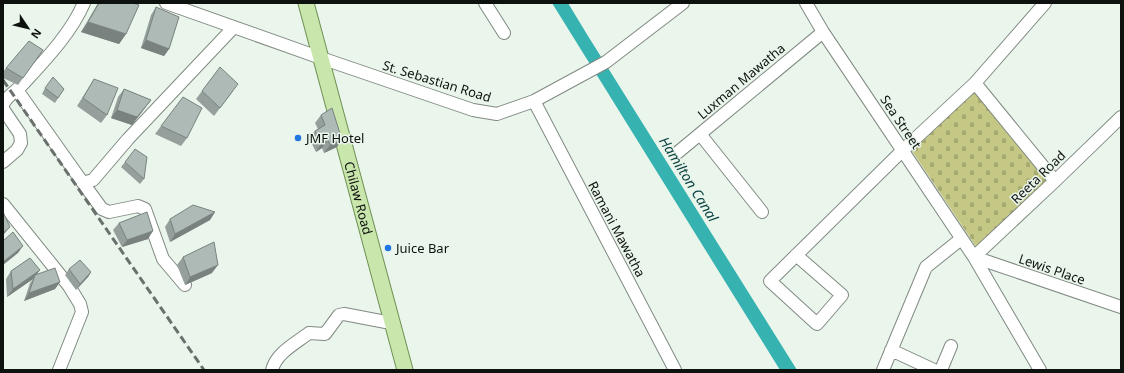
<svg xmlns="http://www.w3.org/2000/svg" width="1124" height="373" viewBox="0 0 1124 373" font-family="'Noto Sans',sans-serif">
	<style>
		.cemetery { fill: url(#cemetery-stones) }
		.water { fill: #36b3b1 }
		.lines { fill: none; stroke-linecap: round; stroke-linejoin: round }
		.minor-casing { stroke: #808a82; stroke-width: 14 }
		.major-casing { stroke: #709153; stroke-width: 17 }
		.minor { stroke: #fff; stroke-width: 12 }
		.major { stroke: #c9e6ad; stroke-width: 15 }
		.rail { stroke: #6a716c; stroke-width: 3; stroke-dasharray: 8 4; stroke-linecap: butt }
		.wall { fill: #95a09d }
		.shaded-wall { fill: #79827f }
		.building { fill: #adbab6; stroke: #79827f }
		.poi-dot { fill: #2075e0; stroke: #eaf5ec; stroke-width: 1.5 }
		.labels { text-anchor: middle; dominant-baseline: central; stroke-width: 3; stroke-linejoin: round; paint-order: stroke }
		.street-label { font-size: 13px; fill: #0e120f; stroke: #eaf5ec }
		.poi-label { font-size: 13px; fill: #0e120f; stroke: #eaf5ec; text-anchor: start }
		.water-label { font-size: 14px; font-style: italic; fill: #0c4443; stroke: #eaf5ec }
	</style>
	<defs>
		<pattern id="cemetery-stones" width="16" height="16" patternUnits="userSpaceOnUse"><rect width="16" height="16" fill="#c5c884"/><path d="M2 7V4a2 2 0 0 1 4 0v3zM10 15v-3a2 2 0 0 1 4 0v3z" fill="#a8ab71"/></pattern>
	</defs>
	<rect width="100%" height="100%" fill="#eaf5ec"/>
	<!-- cemetery -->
	<path class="cemetery" d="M977,89l74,91 -74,68 -65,-97z"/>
	<!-- water -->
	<path class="water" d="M552,3h16l20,33 209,334h-17z"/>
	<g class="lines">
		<defs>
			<path id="minor" d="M166,3l155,55 152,52 24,4 37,-13 72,-39 77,-59
				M485,3l19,30
				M806,3l17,29 151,225 66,113
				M975,83l80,98
				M17,90l66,93 10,-3 35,-41 106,-112
				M534,101l141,269
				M3,105c3,-9 15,-15 21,-22 22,-24 47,-50 60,-80
				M3,109l17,25 1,9 -4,7 -14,12
				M700,134l62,78
				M677,153l146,-121
				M83,183l19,26 7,3 29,-6 7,3 18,50 22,26
				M3,204l66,82 11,18 2,8 -23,58
				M796,255l46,40 -25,29 -47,-43 133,-131 72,-67 70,-80
				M974,257l81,-76 66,-64
				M974,257l147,50
				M891,350l43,20
				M272,370c4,-17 24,-27 37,-37l16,1 14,-19 5,-1 47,9
				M883,370l43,-103 35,-28
				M941,370l10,-24"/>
			<g id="major">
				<path id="s1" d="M306,3l99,367"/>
			</g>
		</defs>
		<!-- minor casing -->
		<use href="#minor" class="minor-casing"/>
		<!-- major casing -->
		<use href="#major" class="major-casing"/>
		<!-- minor -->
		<use href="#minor" class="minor"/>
		<!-- major -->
		<use href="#major" class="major"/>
		<!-- rail -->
		<path class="rail" d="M3,80l201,290"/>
	</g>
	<!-- wall -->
	<path class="wall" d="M98,3h35l-7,31 -7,10 -38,-12z
		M156,7l13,42 -5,7 -23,-8 10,-33z
		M43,50l-25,35 -15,-7v-6l3,-4z
		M94,79l13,36 -6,8 -24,-17 12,-19z
		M45,88l19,1 -9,14 -13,-9z
		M124,89l27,11 -19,25 -21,-7 7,-21z
		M202,91h31l-19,25 -18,-17z
		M321,115l16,32 -13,6 -2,-5 -6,4 -7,-14 6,-7 3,-2 -3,-6z
		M161,126l26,12 -6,8 -26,-12z
		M125,162l19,17 -4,5 -19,-17z
		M215,212l-5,8 -40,22 -5,-15 5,-8z
		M119,223l29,16 -26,8 -9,-17z
		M183,257l29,16 -27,12 -8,-20z
		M69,269l22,3 -3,5 -12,13 -11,-15z
		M11,271l25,4 24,7 -5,7 -31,12 6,-18 3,-4 -26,18 -1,-18z"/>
	<!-- shaded-wall -->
	<path class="shaded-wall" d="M88,22l38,12 -7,10 -38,-12z
		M146,40l23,9 -5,7 -23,-8z
		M151,100l-19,25 -21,-7 6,-8z
		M328,140l-6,8 -6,4 5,-8z
		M342,140l-5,7 -13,6 6,-8z
		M215,212l-5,8 -40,22 5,-8z
		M10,227l-6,7 -1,2v-3z
		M153,231l-5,8 -26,8 5,-7z
		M23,246l-5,7 -15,12v-3z
		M218,265l-6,8 -27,12 5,-8z
		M40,270l-5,7v-2l-2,4 -26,18 6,-8z
		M91,272l-3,5 -12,13 4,-6z
		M60,282l-5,7 -31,12 5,-8z"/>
	<!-- building -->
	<path class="building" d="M99,3h34l6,2 -13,29 -38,-12z
		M156,7l23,10 -10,32 -23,-9z
		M29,41l14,9 -20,28 -17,-10z
		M220,67l18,17 -18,24 -18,-17z
		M53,77l11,12 -6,9 -13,-10z
		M94,79l24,9 -11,27 -24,-17z
		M124,89l27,11 -14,17 -20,-7z
		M183,97l19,11 -15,30 -26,-12z
		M332,108l10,32 -12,5 -2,-5 -7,4 -6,-13 10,-6 -4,-10z
		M135,149l12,8 -3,22 -19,-17z
		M193,205l22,7 -40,22 -5,-15z
		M3,212l7,15 -7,6z
		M147,212l6,19 -26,9 -8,-17z
		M13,232l10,14 -20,16v-21z
		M214,242l4,23 -28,12 -7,-20z
		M30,258l10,12 -27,19 -2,-18z
		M80,260l11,12 -11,12 -11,-15z
		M55,268l5,14 -31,11 6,-18z"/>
	<!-- markers -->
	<g class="poi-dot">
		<circle cx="298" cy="138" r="4"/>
		<circle cx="388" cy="248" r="4"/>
	</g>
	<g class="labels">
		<!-- street labels -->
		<g class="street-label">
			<text transform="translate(437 81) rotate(17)">St. Sebastian Road</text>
			<text transform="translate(741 81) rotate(-40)">Luxman Mawatha</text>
			<text transform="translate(901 122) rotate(56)">Sea Street</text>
			<text transform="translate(1038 177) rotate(-44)">Reeta Road</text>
			<text stroke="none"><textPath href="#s1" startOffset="202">Chilaw Road</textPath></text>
			<text transform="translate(617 229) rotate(62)">Ramani Mawatha</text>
			<text transform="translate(1052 269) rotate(19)">Lewis Place</text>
		</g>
		<!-- poi labels -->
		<g class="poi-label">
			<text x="306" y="138">JMF Hotel</text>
			<text x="396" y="248">Juice Bar</text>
		</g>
		<!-- water labels -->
		<g class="water-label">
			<text transform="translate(689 179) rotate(58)">Hamilton Canal</text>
		</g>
	</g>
	<!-- border -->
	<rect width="1124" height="373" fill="none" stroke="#0e120f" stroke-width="8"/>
	<!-- north arrow -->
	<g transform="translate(28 28) rotate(125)" stroke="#eaf5ec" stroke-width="3" paint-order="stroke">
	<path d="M0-3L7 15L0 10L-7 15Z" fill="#0e120f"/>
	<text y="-6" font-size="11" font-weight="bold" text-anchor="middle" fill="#0e120f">N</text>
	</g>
</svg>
